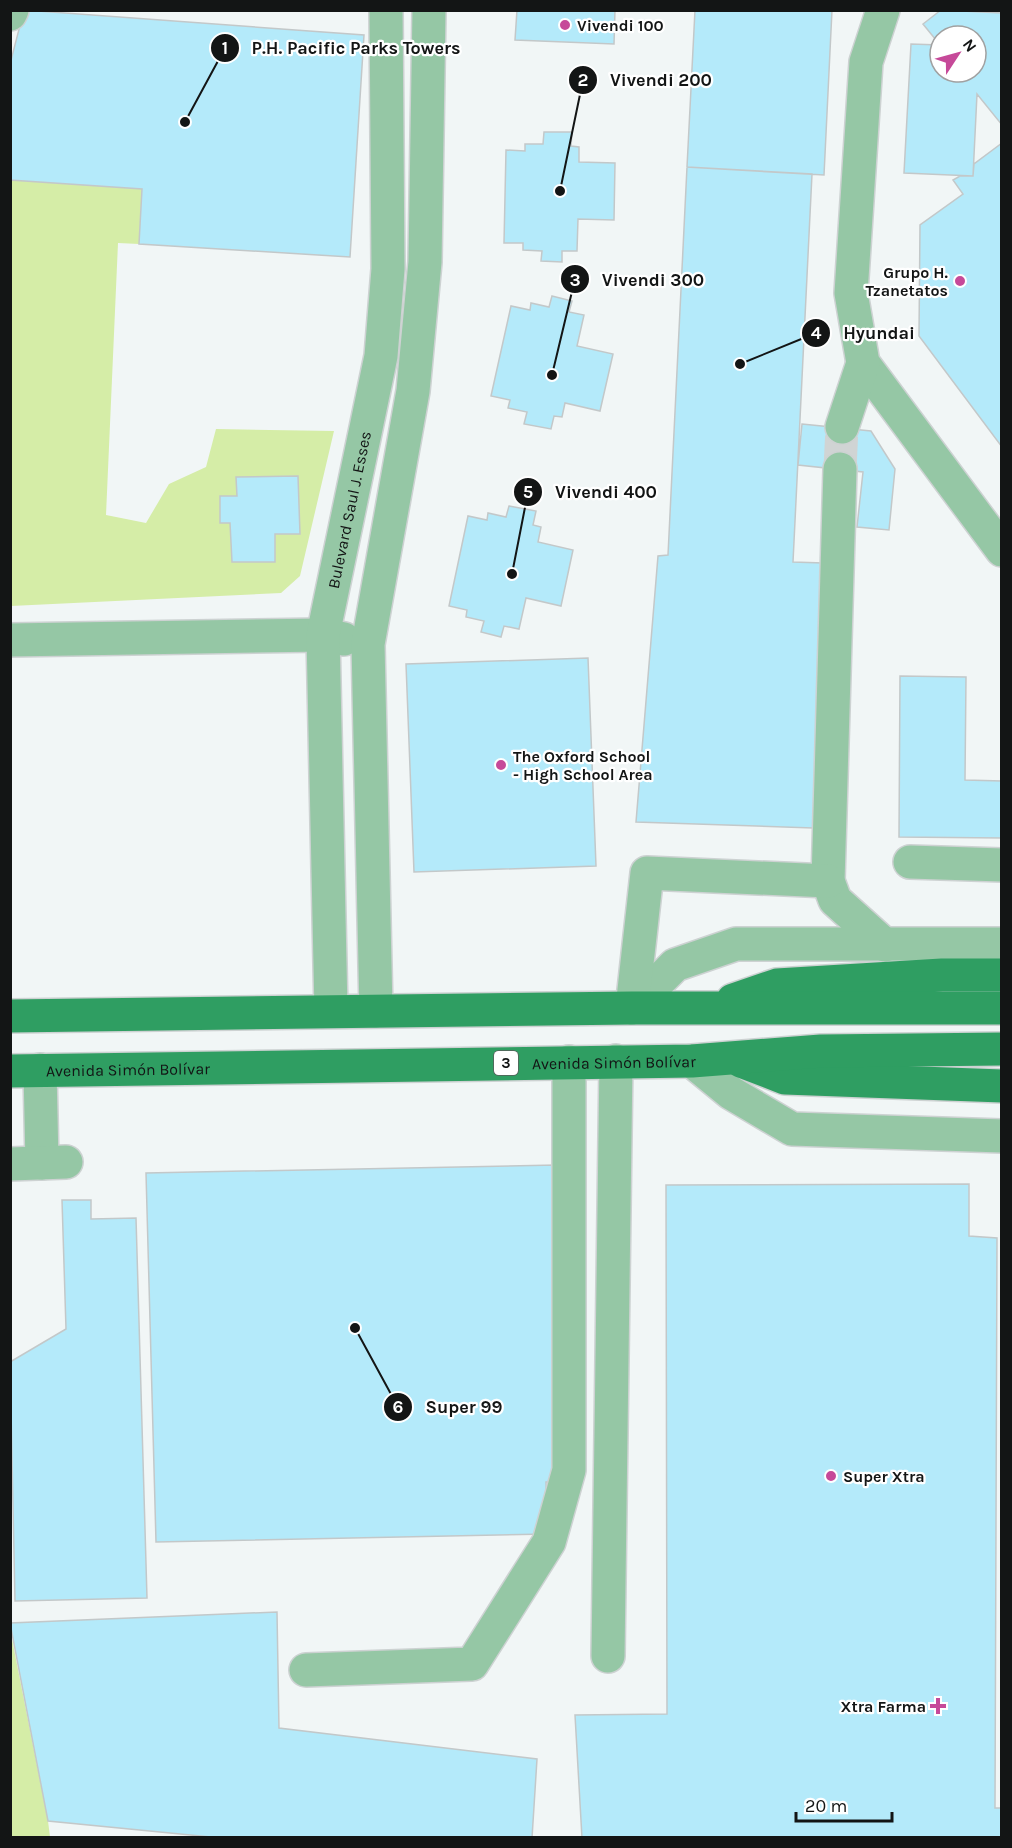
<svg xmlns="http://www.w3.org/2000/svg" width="1012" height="1848" viewBox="0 0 1012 1848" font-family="Karla,sans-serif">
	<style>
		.green { fill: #d5eda7 }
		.building { fill: #b4eafa; stroke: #c3c8c9; stroke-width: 1.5 }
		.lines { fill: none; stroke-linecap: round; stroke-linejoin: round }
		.minor-tunnel { stroke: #d0d4d4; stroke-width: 33; stroke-dasharray: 33 16; stroke-linecap: butt }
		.minor-casing { stroke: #cdd2d2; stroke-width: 36 }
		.major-casing { stroke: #cdd2d2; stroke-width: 36 }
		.minor { stroke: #95c7a5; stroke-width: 33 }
		.major { stroke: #2f9e62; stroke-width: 33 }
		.poi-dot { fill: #c64999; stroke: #fff; stroke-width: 2 }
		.labels { text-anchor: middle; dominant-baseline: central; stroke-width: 4.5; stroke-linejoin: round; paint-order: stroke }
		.shield { fill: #fff; stroke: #5a5b5b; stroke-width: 1.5 }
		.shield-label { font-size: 15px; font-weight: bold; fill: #131515 }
		.poi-label { font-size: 16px; font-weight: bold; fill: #131515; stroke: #fff; text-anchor: start }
		.street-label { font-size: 16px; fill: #131515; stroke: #fff }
		.leader { fill: none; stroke: #131515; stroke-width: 2 }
		.callout-dot { fill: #131515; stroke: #fff; stroke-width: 2 }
		.mark-label { font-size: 18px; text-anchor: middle; font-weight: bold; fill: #fff }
		.callout-label { font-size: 18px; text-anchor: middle; font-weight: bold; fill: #131515; stroke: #fff; stroke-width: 4.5; stroke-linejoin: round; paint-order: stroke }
	</style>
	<rect width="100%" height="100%" fill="#f1f6f6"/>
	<!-- green -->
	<path class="green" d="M10,180l132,9 -3,55 -21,-1 -12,272 40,8 23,-39 37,-17 10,-38 118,2 -34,145 -19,17 -270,13z
		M10,1629l38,192 2,16h-39z"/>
	<!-- building -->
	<path class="building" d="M24,10l340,25 -14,222 -211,-13 3,-55 -132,-9v-116z
		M517,10h98l-1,34 -99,-4z
		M695,10h137l-8,165 -137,-8z
		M941,10l61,3v112l-25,-31 -4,82 -69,-3 7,-129 29,1v27h36v-36h-36v9l-17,-21z
		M544,132h28l-1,14 8,1v15l36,1 -1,57 -36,-1 -1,32h-15v11l-21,-1 1,-10 -19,-1v-7h-19l2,-93 19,1v-7h18z
		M1002,143v304l-83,-111 1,-111 43,-31 -10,-14 7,-4h13l1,-12z
		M687,167l125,7 -19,388 30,1 -10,265 -177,-6 22,-266 10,-1z
		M552,296l20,5 -3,11 15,3 -7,31 36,8 -13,57 -35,-8 -3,14 -8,-1 -3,13 -27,-5 3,-12 -19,-4 2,-8 -19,-4 20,-90 19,4 1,-7 18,4z
		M802,424l69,7 24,38 -6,61 -32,-3 6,-55 -65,-7z
		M298,476l2,58h-25v28h-43l-2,-39h-10v-27h17l-1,-19z
		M509,506l27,5 -3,14 8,2 -3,15 35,8 -12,56 -35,-8 -7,31 -15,-3 -3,11 -20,-5 3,-11 -18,-4 1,-7 -18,-4 19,-90 19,4 1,-7 18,4z
		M588,658l8,208 -182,6 -8,-208z
		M900,676l66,1 -1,103 37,1v57l-103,-1z
		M556,1165l8,317h-18l1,52 -391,8 -10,-369z
		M969,1184v52l28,2 -2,570h7v30h-420l-7,-123 92,-1 -1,-529z
		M62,1200h29v19l45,-1 11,380 -132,3 -5,-239 56,-33z
		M277,1612l2,116 258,31 -5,79h-311l-173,-17 -38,-198z"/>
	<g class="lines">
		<!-- minor-tunnel -->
		<path class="minor-tunnel" d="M840,469l2,-42"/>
		<defs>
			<g id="minor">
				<path d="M883,10l-17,52 -15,231 12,70 139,187"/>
				<path d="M10,14l2,-4"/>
				<path d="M842,427l21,-64"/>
				<path d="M840,469l-12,412 7,19 50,45"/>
				<path d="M10,640l313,-5 21,4"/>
				<path d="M910,862l92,3"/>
				<path d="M632,1008l43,-43 61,-21h266"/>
				<path d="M632,1008l15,-135 181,8"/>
				<path id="s1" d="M331,1011l-8,-376 58,-279 7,-87 -2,-259"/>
				<path d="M376,1011l-8,-367 45,-253 12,-129 4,-252"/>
				<path d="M692,1061l39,32 61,36 210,7"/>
				<path d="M40,1070l2,93"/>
				<path d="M10,1164l56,-2"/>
				<path d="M608,1656l8,-595"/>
				<path d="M306,1670l166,-6 77,-122 20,-72v-408"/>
			</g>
			<g id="major">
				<path d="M733,1000l44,-15 165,-10h60"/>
				<path d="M10,1016l622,-8h370"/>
				<path d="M741,1061l44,17 217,8"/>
				<path id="s2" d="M10,1071l682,-10 129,-10 181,-2"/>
			</g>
		</defs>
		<!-- minor casing -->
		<use href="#minor" class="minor-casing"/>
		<!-- major casing -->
		<use href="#major" class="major-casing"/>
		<!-- minor -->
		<use href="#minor" class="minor"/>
		<!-- major -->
		<use href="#major" class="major"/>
	</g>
	<!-- markers -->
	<g class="poi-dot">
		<circle cx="565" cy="25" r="6"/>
		<circle cx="960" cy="281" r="6"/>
		<circle cx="501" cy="765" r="6"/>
		<circle cx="831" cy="1476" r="6"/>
		<path d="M935 1697h6v6h6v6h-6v6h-6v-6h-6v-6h6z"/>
	</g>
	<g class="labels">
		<!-- shield labels -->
		<rect class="shield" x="494" y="1051" width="24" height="24" rx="4.5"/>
		<g class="shield-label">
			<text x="506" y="1063">3</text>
		</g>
		<!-- poi labels -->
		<g class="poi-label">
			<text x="577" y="25">Vivendi 100</text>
			<text x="948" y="272" text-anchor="end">Grupo H.<tspan x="948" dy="18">Tzanetatos</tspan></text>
			<text x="513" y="756">The Oxford School<tspan x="513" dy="18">- High School Area</tspan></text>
			<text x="843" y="1476">Super Xtra</text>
			<text x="926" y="1706" text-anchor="end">Xtra Farma</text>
		</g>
		<!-- street labels -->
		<g class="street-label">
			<text stroke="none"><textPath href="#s1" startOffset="504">Bulevard Saul J. Esses</textPath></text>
			<text stroke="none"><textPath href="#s2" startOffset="604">Avenida Simón Bolívar</textPath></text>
			<text stroke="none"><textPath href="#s2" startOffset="118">Avenida Simón Bolívar</textPath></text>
		</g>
	</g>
	<!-- callouts -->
	<path class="leader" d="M185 122L225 48M560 191L583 80M552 375L575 279M740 364L816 333M512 574L528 492M355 1328L398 1407"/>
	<g class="callout-dot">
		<circle cx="185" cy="122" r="6"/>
		<circle cx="560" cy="191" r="6"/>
		<circle cx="552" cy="375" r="6"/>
		<circle cx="740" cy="364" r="6"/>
		<circle cx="512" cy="574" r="6"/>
		<circle cx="355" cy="1328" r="6"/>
		<circle cx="225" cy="48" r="15"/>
		<circle cx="583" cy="80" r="15"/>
		<circle cx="575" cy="279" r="15"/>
		<circle cx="816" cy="333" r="15"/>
		<circle cx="528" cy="492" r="15"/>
		<circle cx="398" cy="1407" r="15"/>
	</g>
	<g class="mark-label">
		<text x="225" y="54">1</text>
		<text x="583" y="86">2</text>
		<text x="575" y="286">3</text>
		<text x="816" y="339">4</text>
		<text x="528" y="498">5</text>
		<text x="398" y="1413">6</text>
	</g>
	<g class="callout-label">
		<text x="356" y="54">P.H. Pacific Parks Towers</text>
		<text x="661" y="86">Vivendi 200</text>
		<text x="653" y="286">Vivendi 300</text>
		<text x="879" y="339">Hyundai</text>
		<text x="606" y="498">Vivendi 400</text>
		<text x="464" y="1413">Super 99</text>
	</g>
	<!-- border -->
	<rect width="1012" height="1848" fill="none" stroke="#131515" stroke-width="24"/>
	<!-- north arrow -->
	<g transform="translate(958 54) rotate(54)"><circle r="28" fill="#ffffff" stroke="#a1a1a1" stroke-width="1.5"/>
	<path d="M0-4.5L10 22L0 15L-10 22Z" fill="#c64999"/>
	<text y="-9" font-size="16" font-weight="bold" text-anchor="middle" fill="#131515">N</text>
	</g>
	<!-- scale -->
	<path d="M796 1812v9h96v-9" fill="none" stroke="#131515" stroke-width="3"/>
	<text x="805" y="1812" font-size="18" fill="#131515" stroke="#ffffff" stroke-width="4.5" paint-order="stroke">20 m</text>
</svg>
